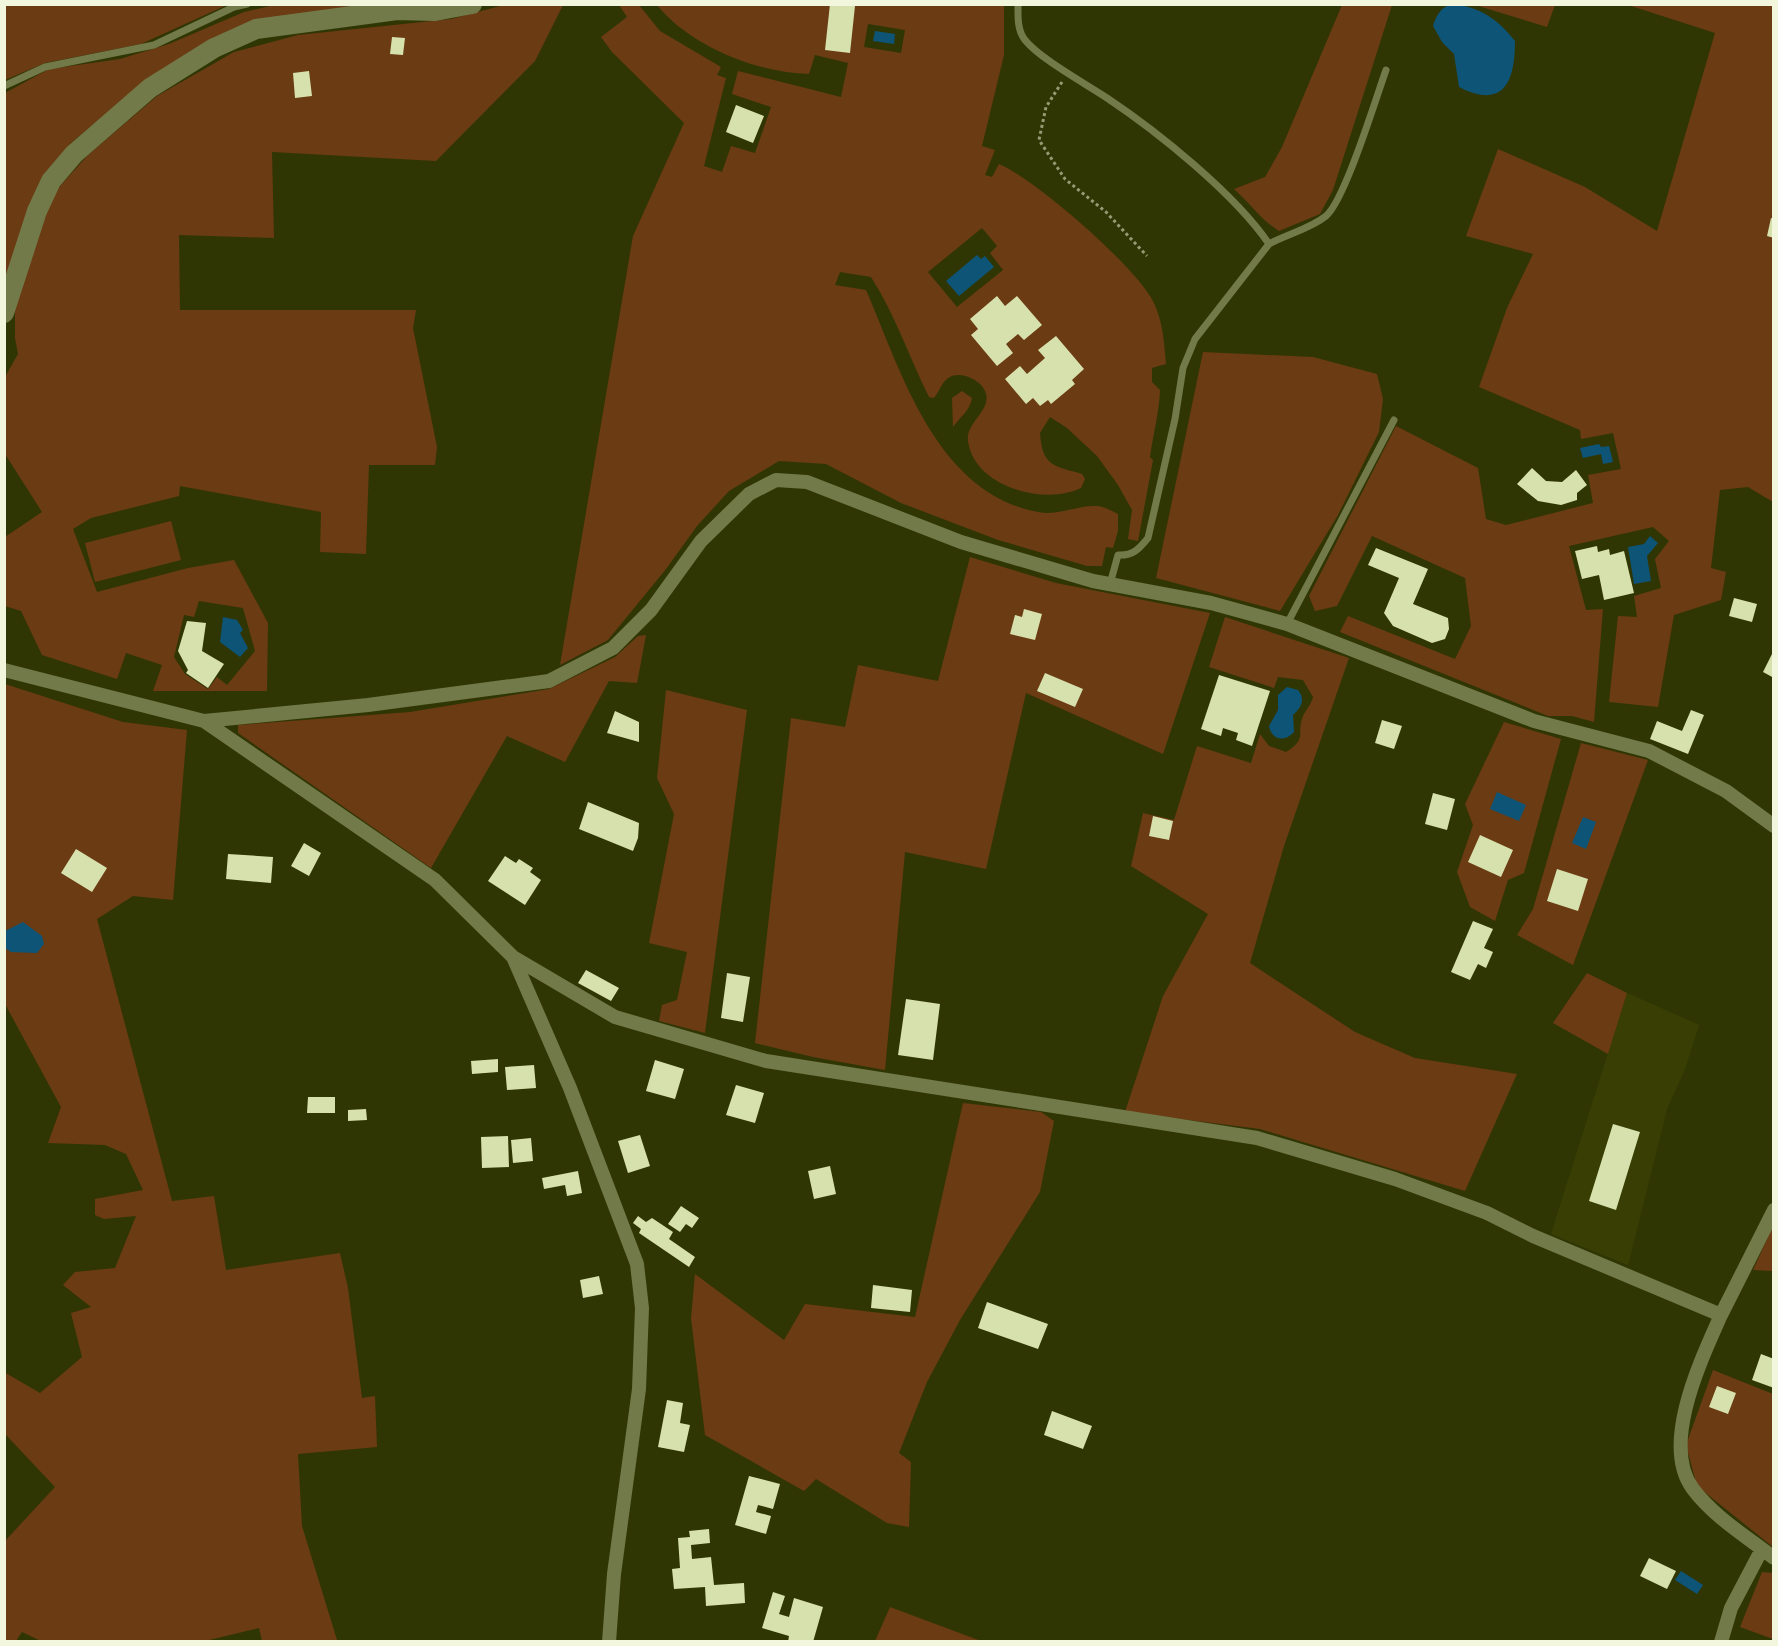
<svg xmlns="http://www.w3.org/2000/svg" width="1778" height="1646" viewBox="0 0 1778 1646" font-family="'Fira Sans',sans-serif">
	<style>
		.built { fill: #393f04 }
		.green { fill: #6b3b13; fill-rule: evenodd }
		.water { fill: #0d5477 }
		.building { fill: #d7e1ad }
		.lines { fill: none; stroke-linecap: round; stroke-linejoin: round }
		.path { stroke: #969b75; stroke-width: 3; stroke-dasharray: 3 3; stroke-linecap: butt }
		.lane { stroke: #727a4a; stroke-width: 7 }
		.street { stroke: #727a4a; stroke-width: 14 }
		.secondary { stroke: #727a4a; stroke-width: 20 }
	</style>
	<rect width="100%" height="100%" fill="#303603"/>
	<!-- built -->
	<path class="built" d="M1627,993l72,32 -14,44 -18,40 -39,156 -77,-31z"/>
	<!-- green -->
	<path class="green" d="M5,4h222v1l-86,39 -96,19 -40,17z
		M274,5h123l-85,9 -161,62 -80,67 -28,37 -38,107v-194l44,-24 71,-10 49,-15 75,-32z
		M504,5h59l-28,56 -99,100 -164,-9 2,86 -95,-3 1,75h236l-3,18 24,119 -2,18h-66l-3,89 -46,-2 1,-40 -141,-26 -1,10 -88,22 -18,11 24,63 91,-24 46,-8 34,63 -1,68h-114l9,-26 -36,-12 -9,26 -75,-24 -21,-44 -16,-5v-69l37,-25 -37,-58v-77l13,-23 -3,-16v-38l38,-106 34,-38 70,-60 77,-44 64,-17 153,-16zM199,601l44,7 12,43 -28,34 -10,-8 -9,12 -23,-15 -11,-17 10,-42 10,2z
		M619,5h20l21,26 61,36 -4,8 9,3 -22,88 18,6 9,-26 24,7 16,-46 -39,-13 6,-23 103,26 7,-34 -33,-8 -6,19c-52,-1 -119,-28 -152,-69h347v50l-22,91 13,4 -10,25 7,2 7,-13c36,15 136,102 154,137 10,20 11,41 13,63l-14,4v14l8,8c-1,24 -7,44 -10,67l3,3 -15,81 -10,-2 4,-29 -14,-25 -21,-29 -30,-28 -17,-11 -10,16c2,34 15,33 42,41l3,5 -4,9c-36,18 -107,-1 -113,-47 -3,-21 33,-35 12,-57 -5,-5 -14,-9 -21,-9 -16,0 -17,13 -25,23l-5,-1c-20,-40 -34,-83 -58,-120l-31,-5 -5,13 31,5c36,83 70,203 172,222 20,4 39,-7 59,-6 6,0 15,5 21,8v17l-5,17 -7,-1 -4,19h-15l-89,-26 -97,-37 -75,-39 -47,-3 -50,30 -32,35 -31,43 -58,71 -48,25 73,-429 51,-113 -72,-71 -11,-15 26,-20zM868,24l37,6 -4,23 -37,-6zM982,228l15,18 -7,7 13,17 -46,37 -29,-35z
		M1342,5h50l-59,185 -13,24 -41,17c-18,-11 -29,-28 -45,-42l31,-12 17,-30z
		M1475,5h80l-8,22z
		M1628,5h145v497l-25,-15 -28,3 -9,78 15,4 -5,28 -47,15 -16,92 -49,-5 9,-86 19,1 -3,-21 27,-8 -6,-29 14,-18 -16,-14 -84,19 17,64 17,-1 -9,113 -22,-6h-24l-208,-84 8,-16 107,43 16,-33 -6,-48 -93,-42 -35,70 -22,5 -6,-15 87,-170 82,42 8,51 20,6 87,-22 -5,-28 33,-6 -8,-36 -32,6 -1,-9 -101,-43 28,-79 26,-54 -67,-18 32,-87 87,38 72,44 58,-198z
		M1203,352l110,5 64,17 6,25 -4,33 -41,83 -58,96 -124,-33z
		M962,391l10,7c-2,13 -12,19 -19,29l-1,-29z
		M171,521l10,39 -86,22 -10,-39z
		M970,557l86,26 154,30 -47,141 -137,-61 -40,176 -81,-17 -20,218 -72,-13 -58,-14 36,-325 54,9 13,-62 80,16z
		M1225,617l124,41 -65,188 -34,117 105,69 60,26 102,16 -52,117 -205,-62 -135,-17 38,-116 45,-82 -77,-48 12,-53 31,7 23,-74 54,17 9,-29 9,12 17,6c21,-13 11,-17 16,-33 2,-8 9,-13 11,-22l-10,-17 -25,-3 -4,11 -65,-21z
		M646,635l-9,48 -28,-2 -44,81 -58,-26 -76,132 -193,-135v-8l172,-13 139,-23 66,-32 23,-21z
		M5,684l118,38 64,8 -14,170 -40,-4 -36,23 75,282 42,-5 12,74 114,-17 8,35 14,110 13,-2 2,51 -79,7 4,72 35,114 -4,2 -71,-1 -3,-13 -54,13h-164l-19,-9 -6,9h-11v-100l50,-54 -50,-53 -1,-62 36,21 42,-36 -11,-44 20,-6 -28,-22 12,-13 40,-4 21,-52 -32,3 -9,-4v-16l48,-9 -17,-36 -21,-9 -57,-2 13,-36 -56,-103z
		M666,690l81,20 -42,323 -46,-12 3,-16 15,-5 10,-48 -38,-9 25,-129 -17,-36z
		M1504,722l57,17 -37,134 -16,7 -13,41 -25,-14 -13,-35 16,-47 -8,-21z
		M1581,743l67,17 -75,205 -56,-30 16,-26z
		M1587,973l40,20 -19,61 -55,-31z
		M963,1103l78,9 13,9 -14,71 -80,128 -33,62 -28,71 12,9 -2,65 -22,-4 -71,-44 -12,12 -99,-56 -14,-117 4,-44 89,66 21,-36 110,13z
		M1773,1226v45l-20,-1z
		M1713,1370l60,24v153l-76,-61 -11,-41z
		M1762,1572l11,1v66l-33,-12z
		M890,1607l91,34h-106z"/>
	<!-- water -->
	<path class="water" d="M1452,5c25,-1 48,16 63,36 0,40 -11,69 -56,46l-5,-33 -12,-12 -9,-16c3,-10 8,-20 19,-21z
		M875,31l20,3 -1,10 -21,-3z
		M977,255l4,4 4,-3 9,11 -35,29 -13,-15z
		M1599,444l2,3 8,-1 4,16 -10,2 -2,-10 -18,4 -3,-10z
		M1650,536l8,7 -11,13 4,25 -17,3 -6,-37 16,-3z
		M223,617l14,3 6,10 -3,3 8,15 -8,9 -20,-15z
		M1287,687l11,3c8,9 3,18 -5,25l1,17c-9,10 -22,9 -25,-6l9,-16v-15z
		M1497,792l29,13 -7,16 -29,-12z
		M1583,817l13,5 -10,27 -14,-6z
		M23,922l19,14 2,8 -7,9 -26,-1 -6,-4v-17z
		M1681,1571l22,14 -6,9 -22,-14z"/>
	<!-- building -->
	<path class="building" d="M830,4l25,2 -5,47 -25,-3z
		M392,37l13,1 -2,17 -13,-1z
		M309,71l3,25 -17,2 -2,-25z
		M736,105l28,11 -11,27 -27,-11z
		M1771,218l3,1v19l-7,-2z
		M997,296l8,10 12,-10 25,29 -18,15 -6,-6 -12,10 7,9 -16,13 -26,-31 7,-6 -8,-10z
		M1056,336l28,33 -12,11 3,4 -24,20 -3,-4 -8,6 -7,-8 -7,6 -21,-25 15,-13 7,8 18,-16 -7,-8z
		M1532,468l14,13 16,1 14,-12 11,15 -10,8v7l-16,5 -23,-4 -21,-17z
		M1597,546l1,6 11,-3 1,6 14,-4 10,42 -30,7 -5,-25 -17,4 -7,-28z
		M1376,548l52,21 -15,35 35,14 1,11 -4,10 -13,4 -39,-17 -9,-13 15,-35 -31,-13z
		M1734,598l23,6 -5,18 -23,-6z
		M1024,609l18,5 -7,26 -25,-6 5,-19 7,2z
		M187,621l19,2 -4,28 22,13 -16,24 -22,-15 2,-3 -10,-19z
		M1774,650v28l-11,-6z
		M1045,673l38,16 -8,18 -38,-16z
		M1219,675l51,16 -18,55 -16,-6 2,-7 -15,-5 -2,8 -20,-7z
		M1691,710l13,5 -16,39 -38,-15 7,-18 25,10z
		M615,711l24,11v20l-32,-9z
		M1382,720l20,6 -8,23 -19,-6z
		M1433,793l22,6 -8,31 -22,-6z
		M588,802l51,21 -1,15 -5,13 -54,-22z
		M1153,816l20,5 -4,19 -20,-4z
		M1480,835l33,15 -12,27 -33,-15z
		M304,843l17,10 -12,23 -18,-10z
		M76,849l31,19 -15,24 -31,-19z
		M228,854l45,3 -2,26 -45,-4z
		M505,856l11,7 3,-4 14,9 -3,4 11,8 -16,25 -37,-24z
		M1557,869l31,10 -10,32 -31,-10z
		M1473,921l20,8 -9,19 9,4 -7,16 -8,-4 -8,16 -19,-8z
		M586,970l33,18 -8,13 -33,-18z
		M727,973l23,4 -7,45 -22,-4z
		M906,999l34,5 -7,56 -35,-5z
		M498,1059v13l-26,2 -1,-13z
		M655,1060l29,9 -9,30 -29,-8z
		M534,1065l2,23 -29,2 -2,-23z
		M736,1085l28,8 -9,30 -29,-8z
		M308,1097h27v16h-28z
		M366,1109l1,11 -19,1v-11z
		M1613,1124l27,8 -24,78 -27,-9z
		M640,1135l10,31 -22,7 -10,-32z
		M508,1136l1,31 -27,1 -1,-31z
		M531,1138l2,23 -20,2 -2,-23z
		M830,1166l6,28 -22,5 -6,-28z
		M578,1171l4,22 -15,3 -2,-11 -21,4 -2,-11z
		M681,1206l18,12 -7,10 -6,-4 -6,8 -12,-8z
		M638,1216l8,6 6,-4 21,14 -4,7 26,18 -6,10 -50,-34 2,-4 -8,-6z
		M599,1276l4,18 -20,4 -3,-18z
		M873,1285l39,5 -2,22 -39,-4z
		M987,1302l61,22 -10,25 -60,-21z
		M1761,1354l13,5v29l-22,-8z
		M1717,1386l19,7 -8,21 -19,-7z
		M667,1400l16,3 -3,20 10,2 -6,27 -26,-5z
		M1052,1411l40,15 -9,23 -39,-14z
		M749,1476l31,8 -7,25 -15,-4 -2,7 15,4 -5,18 -31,-9z
		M709,1529l1,14 -19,2 1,14 19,-2 3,28 30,-2 1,20 -39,3 -1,-19 -31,2 -2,-20 8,-1 -2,-30 12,-1 -1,-6z
		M1649,1558l27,13 -9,18 -27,-13z
		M773,1592l12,4 -6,18 10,3 5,-19 29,9 -10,35h-25l1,-6 -27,-8z"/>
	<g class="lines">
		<!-- path -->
		<path class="path" d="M1062,82l-16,25 -7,33 26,39 41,33 41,44"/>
		<!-- lane -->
		<path class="lane" d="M1018,4c0,12 -1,26 7,36 14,18 61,44 82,58 51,34 128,96 162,146l-74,95 -12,29 -8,51 -27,119c-9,11 -15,18 -30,17l-8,29
			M4,86l41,-19 109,-22 80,-38 13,-3
			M1269,244c18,-10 41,-15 57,-28 19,-16 50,-118 60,-146
			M1287,624l107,-204"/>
		<!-- street -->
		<path class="street" d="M4,670l200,51 231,159 78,77 102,60 151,44 491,77 138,41 92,34 46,23 188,79c-20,45 -61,130 -28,174 21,28 54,48 81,69
			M204,721l164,-16 181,-24 64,-33 38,-38 50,-69 48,-47 27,-14 31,2 154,60 132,39 118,22 76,21 247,97 115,30 77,40 48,35
			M513,957l57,131 67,176 5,44 -3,81 -25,185 -5,68
			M1721,1315l53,-105
			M1721,1642l10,-34 31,-59"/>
		<!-- secondary -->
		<path class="secondary" d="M4,313l33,-102 14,-30 23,-27 76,-66 64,-40 42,-19 141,-19 38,1 37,-7"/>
	</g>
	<!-- border -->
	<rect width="1778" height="1646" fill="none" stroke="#f1f6dc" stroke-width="12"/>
</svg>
